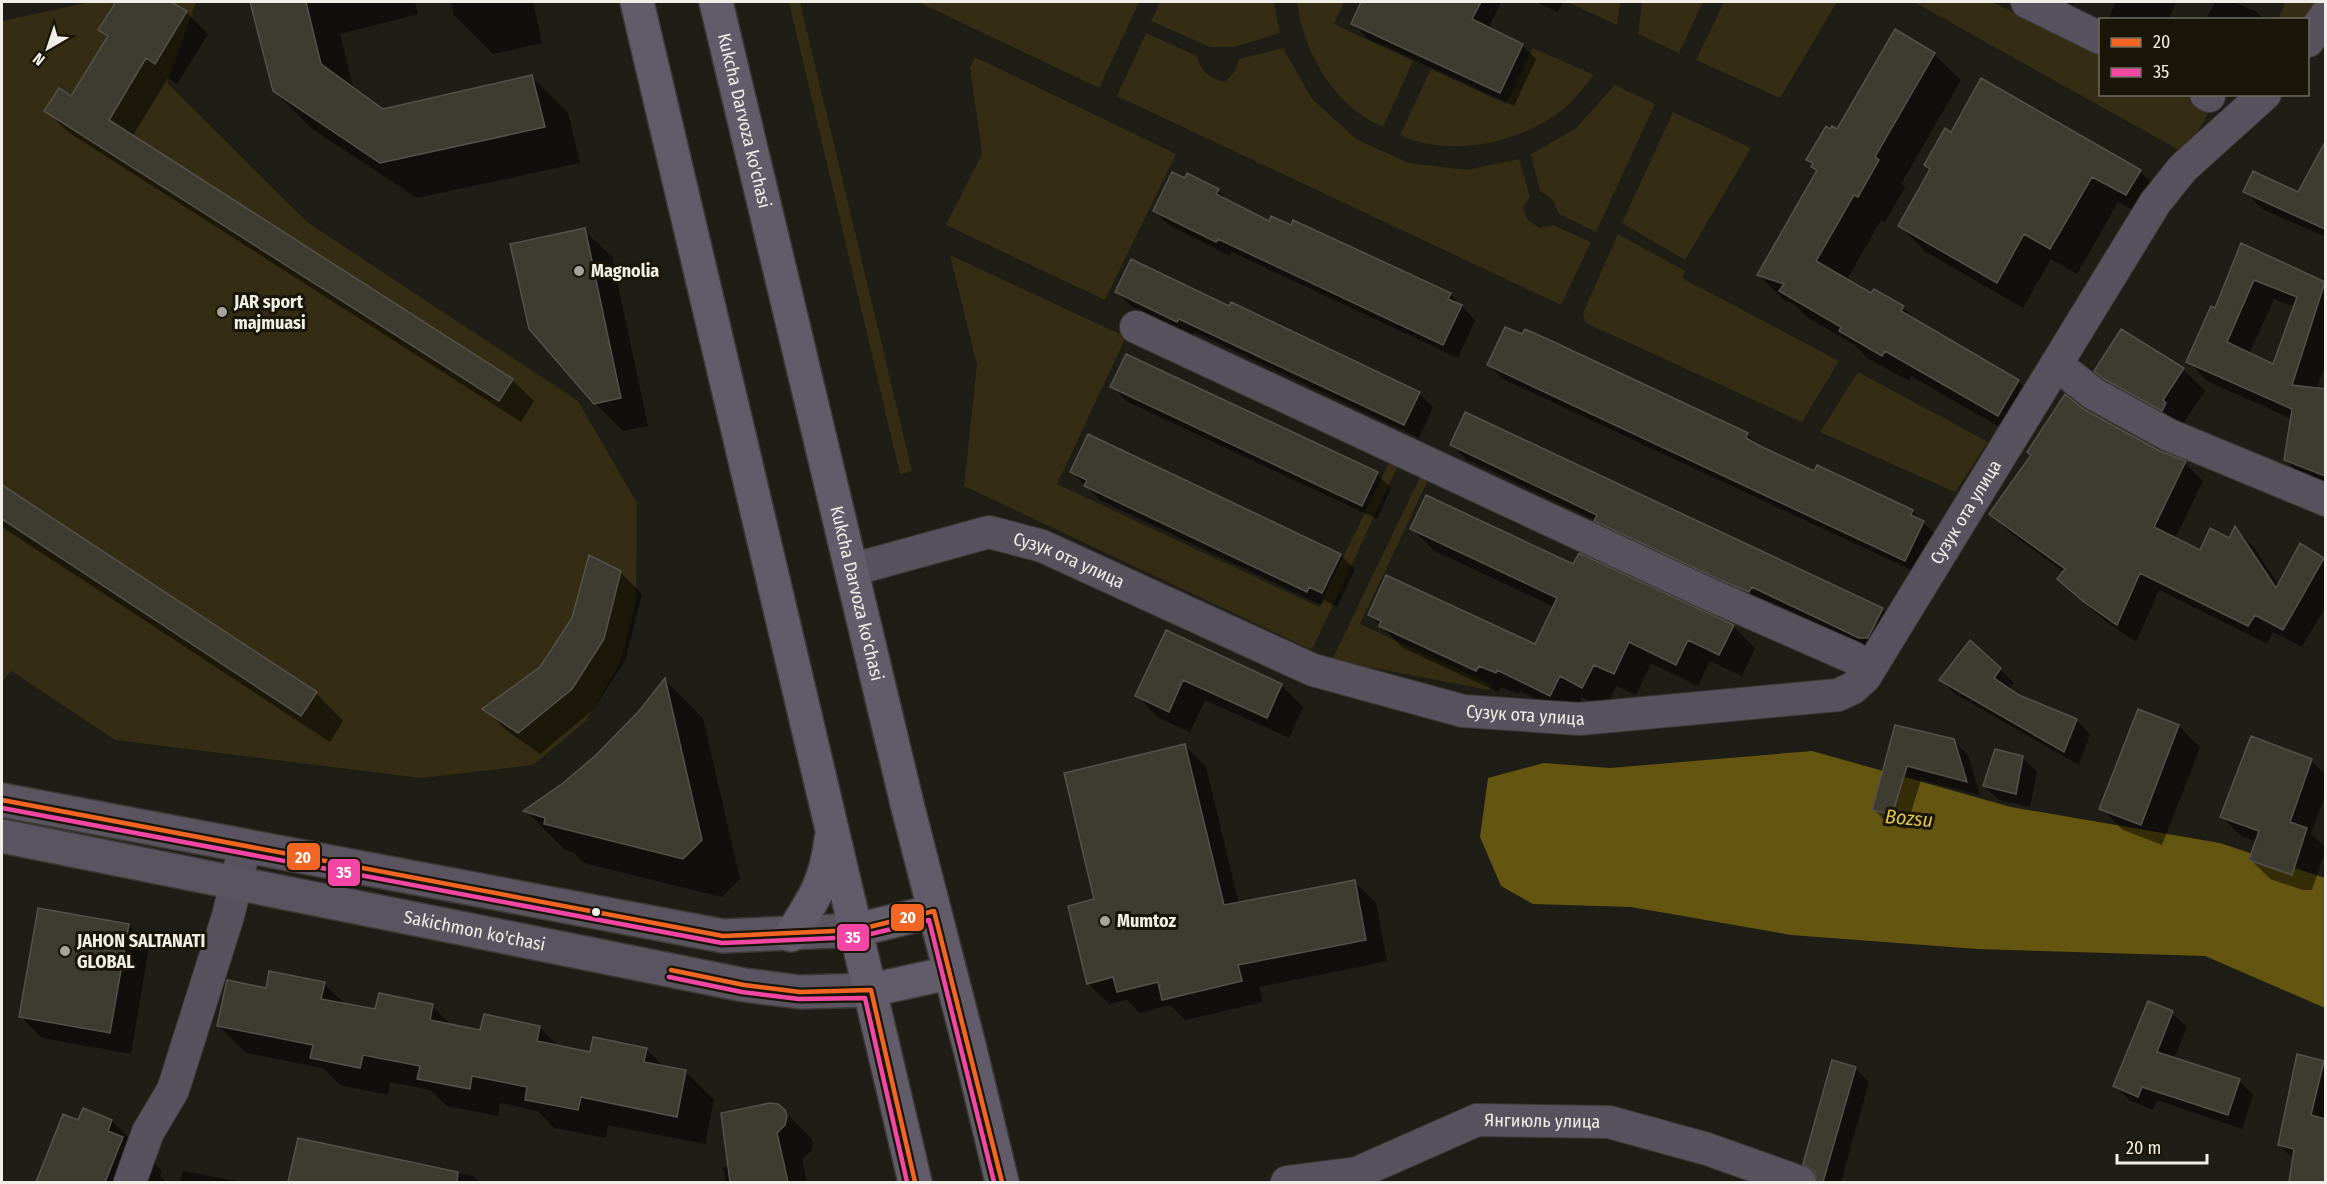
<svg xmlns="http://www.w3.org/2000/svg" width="2327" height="1184" viewBox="0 0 2327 1184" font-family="'Fira Sans Condensed',sans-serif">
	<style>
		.green { fill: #342d14 }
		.water { fill: #645510 }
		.shadow { fill: #0007; fill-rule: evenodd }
		.building { fill: #3e3b30; stroke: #53524c; stroke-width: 1.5; fill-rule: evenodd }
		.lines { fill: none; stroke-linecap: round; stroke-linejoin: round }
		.street-casing { stroke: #3b3934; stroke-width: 34 }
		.secondary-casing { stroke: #3b3934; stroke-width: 36 }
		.primary-casing { stroke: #3b3934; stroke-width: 36 }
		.street { stroke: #58525f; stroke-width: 32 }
		.secondary { stroke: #5a5461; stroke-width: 33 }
		.primary { stroke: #625b6a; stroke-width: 33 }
		.bus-1-casing { stroke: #191609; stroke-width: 9 }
		.bus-2-casing { stroke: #191609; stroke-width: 9 }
		.bus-1 { stroke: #f26522; stroke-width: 4.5 }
		.bus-2 { stroke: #f346a5; stroke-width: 4.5 }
		.poi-dot { fill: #a6a59d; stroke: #191609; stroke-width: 2 }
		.bus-dot { fill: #f0eee6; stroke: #191609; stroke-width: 2 }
		.labels { text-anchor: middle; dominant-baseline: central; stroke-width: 6; stroke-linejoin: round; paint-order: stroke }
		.street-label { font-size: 18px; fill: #f0eee6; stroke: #191609 }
		.poi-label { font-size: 18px; font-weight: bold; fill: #f0eee6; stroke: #191609; text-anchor: start }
		.water-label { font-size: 20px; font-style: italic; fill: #e3c649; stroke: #191609 }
		.line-badge { stroke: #191609; stroke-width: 2 }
		.badge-label { font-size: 16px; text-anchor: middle; font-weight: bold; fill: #fff }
	</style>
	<rect width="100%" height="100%" fill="#1e1d16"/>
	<!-- green -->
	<path class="green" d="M90,2h106l-29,81 140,139 271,179 59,102 -1,99 -16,61 -34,58 -53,44 -112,13 -306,-38 -104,-69 -9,11v-661z
		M789,2h11l112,469 -12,3z
		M918,2h221l-40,86z
		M1160,2h114l6,31 -46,14h-24l-59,-26z
		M1297,2h47l-10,22 79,37 -30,66c-49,-21 -80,-75 -86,-125z
		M1567,2h53l-3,23z
		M1642,2h61l-24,51 -41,-19z
		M1724,2h113l-57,96 -84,-38z
		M1914,2h78l108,52v40l85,1 26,12 -25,47z
		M2285,2h38l-15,18h-30z
		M1146,33l51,23c4,16 13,22 28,26l10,-11 4,-12 44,-11 29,51 44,40 53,24 58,7 52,-11 11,37 -7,12 5,12 12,8 13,-3 38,17 -30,63 -444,-209z
		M1533,48l61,27c-9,11 -18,23 -28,32 -41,35 -115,52 -166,28l31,-66 75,35z
		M975,57l201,97 -71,146 -159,-75 36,-71 -12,-86z
		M1615,85l40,19 -59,128 -37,-18 -6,-14 -13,-9 -9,-37 44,-25z
		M1673,112l78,36 -66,112 -63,-37z
		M1618,234l67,37 -3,7 157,83 -37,61 -216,-99 -3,-10z
		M950,255l176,82 -69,147 262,123 71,-146 8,4 -86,185 -348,-164 13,-121z
		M1858,372l130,70 -33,50 -135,-60z
		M1420,477l8,3 -68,144 132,61 -3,5 -157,-30z"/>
	<!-- water -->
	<path class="water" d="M1812,751l199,56 209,36 105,35v130l-120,-52 -228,-7 -186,-14 -160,-28 -98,-3 -32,-18 -21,-49 8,-59 56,-15 66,5z"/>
	<!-- shadow -->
	<path class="shadow" d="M118,2h50l18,10 22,22 -31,50 -9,-6 -36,59 380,243 22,21 -13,21 -453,-290 -22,-22 25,-12 37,-60 -8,-8z
		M251,2h164l3,12 -78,20 14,56 28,20 149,-34 37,37 12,50 -163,35 -106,-70 -37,-37z
		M451,2h82l9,41 -49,11 -39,-39z
		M1363,2h138l-13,27 34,16 14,14 -22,47 -147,-68 -14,-14z
		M1535,2h28l-5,10z
		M2064,2h11l-2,4z
		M2116,2h60l-8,18h-56l-3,-3z
		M2215,2h19l23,10 7,8h-58z
		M1934,54l27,26 -60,104 4,3 -20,35 -4,-2 -35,61 26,14 31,12 15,16 100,58 27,26 -20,35 -114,-66 -2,5 -42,-23 -12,-13 -47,-27 -14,-14 -9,-3 -26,-26 59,-103 -10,-12 29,-29z
		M1952,134l188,37 26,26 -14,23 -34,-18 -41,72 -26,-15 -28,49 -97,-56 -26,-26z
		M2326,145v92l-64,-28 -17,-17 54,2z
		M1218,190l14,14 38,19 180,71 25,26 -17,38 -226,-106 -2,4 -61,-31 -15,-14z
		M584,230l28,27 36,169 -25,5 -28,-28z
		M2242,245l84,39v78l-10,28 10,1v96l-21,-7 -19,-20 6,-41 -85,-38 -19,-20 28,-51zM2274,299l21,8 -21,59 -25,-12z
		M1117,292l113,16 189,85 14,14 -14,31 -225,-106 -2,4 -61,-30z
		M2122,331l61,38 22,22 -21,31 3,3 -3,6 -66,-38 -22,-22z
		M1489,365l258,69 13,14 54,25 98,38 25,25 -17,38 -417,-195z
		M1112,386l265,88 14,14 -14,31 -251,-118z
		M2085,411l75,41 25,11 18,18 -28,58 26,13 29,-12 5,-11 18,17 26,40 22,-41 25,17v44l-24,41 -29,-15 -6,12 -108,-54 -23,52 -32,-22 -26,-23 -19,-18 5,-7 -55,-40 -18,-18z
		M1452,445l430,164 14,15 -21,27 -109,-51 -2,6 -154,-71 -13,-14 -131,-62z
		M1072,472l268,83 15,14 -18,38 -13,-7 -3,5 -221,-105z
		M2,487l314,206 27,28 -13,21 -328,-215z
		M1412,528l162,38 159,60 22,22 -13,28 -32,-15 -12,25 -47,-23 -15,32 -20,-9 -11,23 -23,-12 -9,19 -53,-25 -2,3 -17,-7 -3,5 -95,-44 -33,-33 165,31 19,-39 -121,-57z
		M620,572l22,22 -17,67 -32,49 -53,44 -34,-24 -21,-21 57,-41z
		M1166,632l116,54 21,21 -14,31 -84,-38 -15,32 -31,-14 -22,-22z
		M2000,669l14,14 -5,7 9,6 58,24 14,14 -11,31 -124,-71 -14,-14z
		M665,680l38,38 37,161 -18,18 -138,-34 -10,-10 -10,-4 -38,-38 55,-39 45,-45z
		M2139,711l40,15 21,22 -38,97 -39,-15 -22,-22z
		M1896,727l57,14 15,14 12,40 -59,-15 -15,49 -18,-5 -14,-15z
		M1185,746l21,21 33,137 115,-23 22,22 11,58 -128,26 4,15 -78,18 -15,-15 -30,8 -13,-13 -18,4 -21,-21 8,-82z
		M2022,757l15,15 -7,35 -31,-7 -15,-14z
		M2311,761l15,14v18l-15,41 15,14 -14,42h-9l-33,-11 -19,-19 6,-18 -16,-6 -19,-19z
		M128,925l21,22 -18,107 -89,-16 -21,-21z
		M324,984l22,21 30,6 56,-5 20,20 30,6 57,-5 20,20 32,6 55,-4 19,19 21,4 28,28 -9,44 -97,-19 -2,13 -52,-10 -16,-17 -38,-8 -2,13 -51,-10 -17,-16 -40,-8 -2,13 -48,-10 -17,-17 -77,-15 -28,-28 50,-36z
		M2149,1003l23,10 15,14 -13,32 65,22 14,14 -11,34 -85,-29 -4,10 -24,-10 -14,-15z
		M2324,1062l2,2v118h-35l3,-23 -15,-14z
		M1855,1068l14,14 -28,100h-22v-4l-15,-15z
		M83,1110l29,11 50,50 -2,5 6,6h-128l26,-66 15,6z
		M784,1111l27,27 2,5 -2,8 -9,8 5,23h-81l-3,-14 6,-1z
		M299,1139l174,37 6,6h-189z
		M183,1171l58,11h-61z"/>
	<!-- building -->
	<path class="building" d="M116,2h55l16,9 -32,53 -9,-6 -37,62 404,259 -14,22 -455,-290 15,-23 12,8 37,-60 -10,-6z
		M250,2h56l15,62 62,45 149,-34 13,52 -165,36 -107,-72z
		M1361,2h120l-9,17 51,25 -23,49 -149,-69z
		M1895,29l40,24 -60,104 4,3 -21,37 -4,-2 -38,66 55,32 3,-4 30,17 -3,5 118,69 -21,36 -113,-65 -3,5 -43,-25 2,-4 -62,-36 5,-7 -27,-9 60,-105 -6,-3 2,-4 -7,-3 20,-34 4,3 2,-3 5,3z
		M1981,78l160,92 -15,25 -34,-18 -42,72 -26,-15 -27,49 -99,-57 32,-57 -6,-4 21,-37 6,4z
		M2325,142v87l-82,-37 10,-21 45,21z
		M1172,172l13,6 2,-5 32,16 -3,5 53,27 2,-5 20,9 2,-5 158,73 -3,6 14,6 -19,40 -225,-106 -2,3 -63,-31z
		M585,228l36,170 -27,6 -65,-75 -19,-85z
		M2241,243l84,39 -33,103 33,4v87l-41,-16 8,-51 -106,-47 25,-56 4,2zM2254,280l43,17 -24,67 -46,-22z
		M1131,259l98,47 2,-4 189,90 -16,33 -225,-106 -2,3 -62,-30z
		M1505,327l17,7 3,-5 31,14 192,90 -2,5 12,7 56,26 3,-6 96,45 -2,5 13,6 -19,40 -418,-196z
		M2121,329l63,39 -21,32 3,3 -4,8 -58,-32 -10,-8z
		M1126,354l252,118 -16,34 -252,-119z
		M2065,394l20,16 75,41 26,10 -32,66 46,23 10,-22 19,10 6,-12 41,62 24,-45 24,15 -41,72 -28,-15 -7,11 -108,-53 -23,52 -33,-23 -27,-23 8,-10 -76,-55 42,-59 -4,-3z
		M1465,412l418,196 -15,30h-9l-107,-51 -3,5 -29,-12 -126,-59 3,-6 -147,-70z
		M1088,434l253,120 -19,39 -13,-6 -2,5 -223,-106 3,-6 -17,-8z
		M2,485l315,207 -16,24 -299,-197z
		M1426,495l147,69 6,-11 155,72 -15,30 -31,-15 -12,25 -47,-23 -15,32 -20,-9 -12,23 -22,-12 -10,20 -53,-26 -1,3 -17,-7 -3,5 -97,-45 2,-5 -13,-6 18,-40 149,69 22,-46 -147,-69z
		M589,555l32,16 -17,68 -32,50 -54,44 -36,-24 58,-42 32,-49z
		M1166,630l116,54 -15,34 -84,-38 -14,32 -34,-16z
		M1970,640l31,28 -7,10 25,17 58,24 -13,33 -125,-72z
		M665,678l37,162 -19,19 -139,-35 1,-6 -22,-7 40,-28 32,-27 44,-45z
		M2138,709l41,16 -38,100 -42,-16z
		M1895,725l59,14 13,43 -60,-16 -15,49 -20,-5z
		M2251,736l61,23 -22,63 17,6 -15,47 -43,-15 10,-29 -39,-14z
		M1185,744l39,161 131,-25 11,60 -128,25 4,16 -80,19 -4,-18 -41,10 -4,-15 -26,7 -19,-78 26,-7 -30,-126z
		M1995,749l28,7 -7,38 -33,-8z
		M38,908l91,16 -19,109 -91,-16z
		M269,971l56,11 -4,17 54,10 4,-16 54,11 -3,16 50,10 4,-16 56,12 -3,15 53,11 3,-15 54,11 -3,14 42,8 -9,47 -96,-20 -3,13 -53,-10 2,-13 -55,-11 -2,13 -53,-10 3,-13 -57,-11 -3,13 -50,-10 3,-13 -96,-19 10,-46 39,8z
		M2148,1001l25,10 -16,41 83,27 -12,36 -86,-28 -4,10 -25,-11z
		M2297,1054l27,7 -13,54 14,4v63h-36l5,-33 -16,-4z
		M1832,1060l24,7 -33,115h-6l-3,-11 -11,-7z
		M770,1103l8,1 7,6 2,6 -2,9 -8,8 11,49h-58l-9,-69z
		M83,1108l29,12 -4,11 15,6 -18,45h-69l27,-68 15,6z
		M298,1138l160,34 -1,10h-169z"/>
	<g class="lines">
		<defs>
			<g id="street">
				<path d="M2027,2l73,36"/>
				<path d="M2308,41l18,-26"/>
				<path d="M2206,94l3,2"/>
				<path d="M1136,327l577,269 141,62"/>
				<path d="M2057,365l37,29 75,41 157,65"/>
				<path id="s1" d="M851,570l138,-38 53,14 271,124 150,41 117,8 258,-24 15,-7 12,-11 290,-474 28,-35 82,-74"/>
				<path d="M130,1182l18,-50 25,-42 55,-174 17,-70"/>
				<path id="s2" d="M1287,1182l70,-9 120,-53 132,2 98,27 93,33"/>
			</g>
			<g id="secondary">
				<path d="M2,800l721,136 134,-6"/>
				<path id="s3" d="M2,836l742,149 56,7 71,-2"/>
			</g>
			<g id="primary">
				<path d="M637,2l278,1180"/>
				<path id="s4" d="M716,2l192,806 62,241 32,133"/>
				<path d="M857,930l77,-19"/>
				<path d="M791,935c23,-36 35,-53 40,-96"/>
				<path d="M871,990l78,-17"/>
			</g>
		</defs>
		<!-- street casing -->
		<use href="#street" class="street-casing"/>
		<!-- secondary casing -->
		<use href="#secondary" class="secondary-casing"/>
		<!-- primary casing -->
		<use href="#primary" class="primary-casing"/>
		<!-- street -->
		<use href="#street" class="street"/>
		<!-- secondary -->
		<use href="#secondary" class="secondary"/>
		<!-- primary -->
		<use href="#primary" class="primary"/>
		<defs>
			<path id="bus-1" d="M2,800l721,136 134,-6 77,-19 68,271
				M671,970l73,15 56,7 71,-2 44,192"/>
			<path id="bus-2" d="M2,808l720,135 136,-6 71,-17 65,262
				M669,977l73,15 57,7 66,-1 42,184"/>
		</defs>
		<!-- bus-1 casing -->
		<use href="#bus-1" class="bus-1-casing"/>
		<!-- bus-2 casing -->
		<use href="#bus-2" class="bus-2-casing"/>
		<!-- bus-1 -->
		<use href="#bus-1" class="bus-1"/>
		<!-- bus-2 -->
		<use href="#bus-2" class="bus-2"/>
	</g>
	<!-- markers -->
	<g class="poi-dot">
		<circle cx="579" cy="271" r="6"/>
		<circle cx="222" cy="312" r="6"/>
		<circle cx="1105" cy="921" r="6"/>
		<circle cx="65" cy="951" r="6"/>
	</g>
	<circle class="bus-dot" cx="596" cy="912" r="5"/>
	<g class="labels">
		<!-- street labels -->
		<g class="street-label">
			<text stroke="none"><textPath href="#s4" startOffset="122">Kukcha Darvoza ko'chasi</textPath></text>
			<text stroke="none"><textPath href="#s1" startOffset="1254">Сузук ота улица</textPath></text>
			<text stroke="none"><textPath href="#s1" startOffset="228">Сузук ота улица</textPath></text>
			<text stroke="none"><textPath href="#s4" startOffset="608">Kukcha Darvoza ko'chasi</textPath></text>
			<text stroke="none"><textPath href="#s1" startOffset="714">Сузук ота улица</textPath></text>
			<text stroke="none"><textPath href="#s3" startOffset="482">Sakichmon ko'chasi</textPath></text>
			<text stroke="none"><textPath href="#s2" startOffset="267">Янгиюль улица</textPath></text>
		</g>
		<!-- poi labels -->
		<g class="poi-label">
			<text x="591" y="271">Magnolia</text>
			<text x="234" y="302">JAR sport<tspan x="234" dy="21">majmuasi</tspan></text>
			<text x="1117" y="921">Mumtoz</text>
			<text x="77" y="941">JAHON SALTANATI<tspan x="77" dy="21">GLOBAL</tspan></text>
		</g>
		<!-- water labels -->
		<g class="water-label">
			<text transform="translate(1909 818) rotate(5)">Bozsu</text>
		</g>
	</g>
	<g class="line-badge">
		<rect x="286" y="842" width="35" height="29" rx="6" fill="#f26522"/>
		<rect x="327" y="858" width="34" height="29" rx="6" fill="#f346a5"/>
		<rect x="890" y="903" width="35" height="29" rx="6" fill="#f26522"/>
		<rect x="836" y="923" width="34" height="29" rx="6" fill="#f346a5"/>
	</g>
	<g class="badge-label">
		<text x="303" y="863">20</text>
		<text x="344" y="878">35</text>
		<text x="908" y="923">20</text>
		<text x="853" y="943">35</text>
	</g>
	<!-- border -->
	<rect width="2327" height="1184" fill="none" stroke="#f0eee6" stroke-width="6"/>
	<!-- legend -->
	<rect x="2099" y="18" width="210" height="78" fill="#191609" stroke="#6f6c61" stroke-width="1.5"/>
	<rect x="2111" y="38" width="30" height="9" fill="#f26522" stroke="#6f6c61" stroke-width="1.5"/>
	<text x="2153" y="48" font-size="18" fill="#f0eee6">20</text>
	<rect x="2111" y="68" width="30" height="9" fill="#f346a5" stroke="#6f6c61" stroke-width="1.5"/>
	<text x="2153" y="78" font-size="18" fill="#f0eee6">35</text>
	<!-- north arrow -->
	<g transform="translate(48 48) rotate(219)" stroke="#191609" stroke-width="4.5" paint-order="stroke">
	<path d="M0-4.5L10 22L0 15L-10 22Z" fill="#f0eee6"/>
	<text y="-9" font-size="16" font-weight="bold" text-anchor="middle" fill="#f0eee6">N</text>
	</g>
	<!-- scale -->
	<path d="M2117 1154v9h90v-9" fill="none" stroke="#f0eee6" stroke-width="3"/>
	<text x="2126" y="1154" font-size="18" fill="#f0eee6" stroke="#191609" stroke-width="4.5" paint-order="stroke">20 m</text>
</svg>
